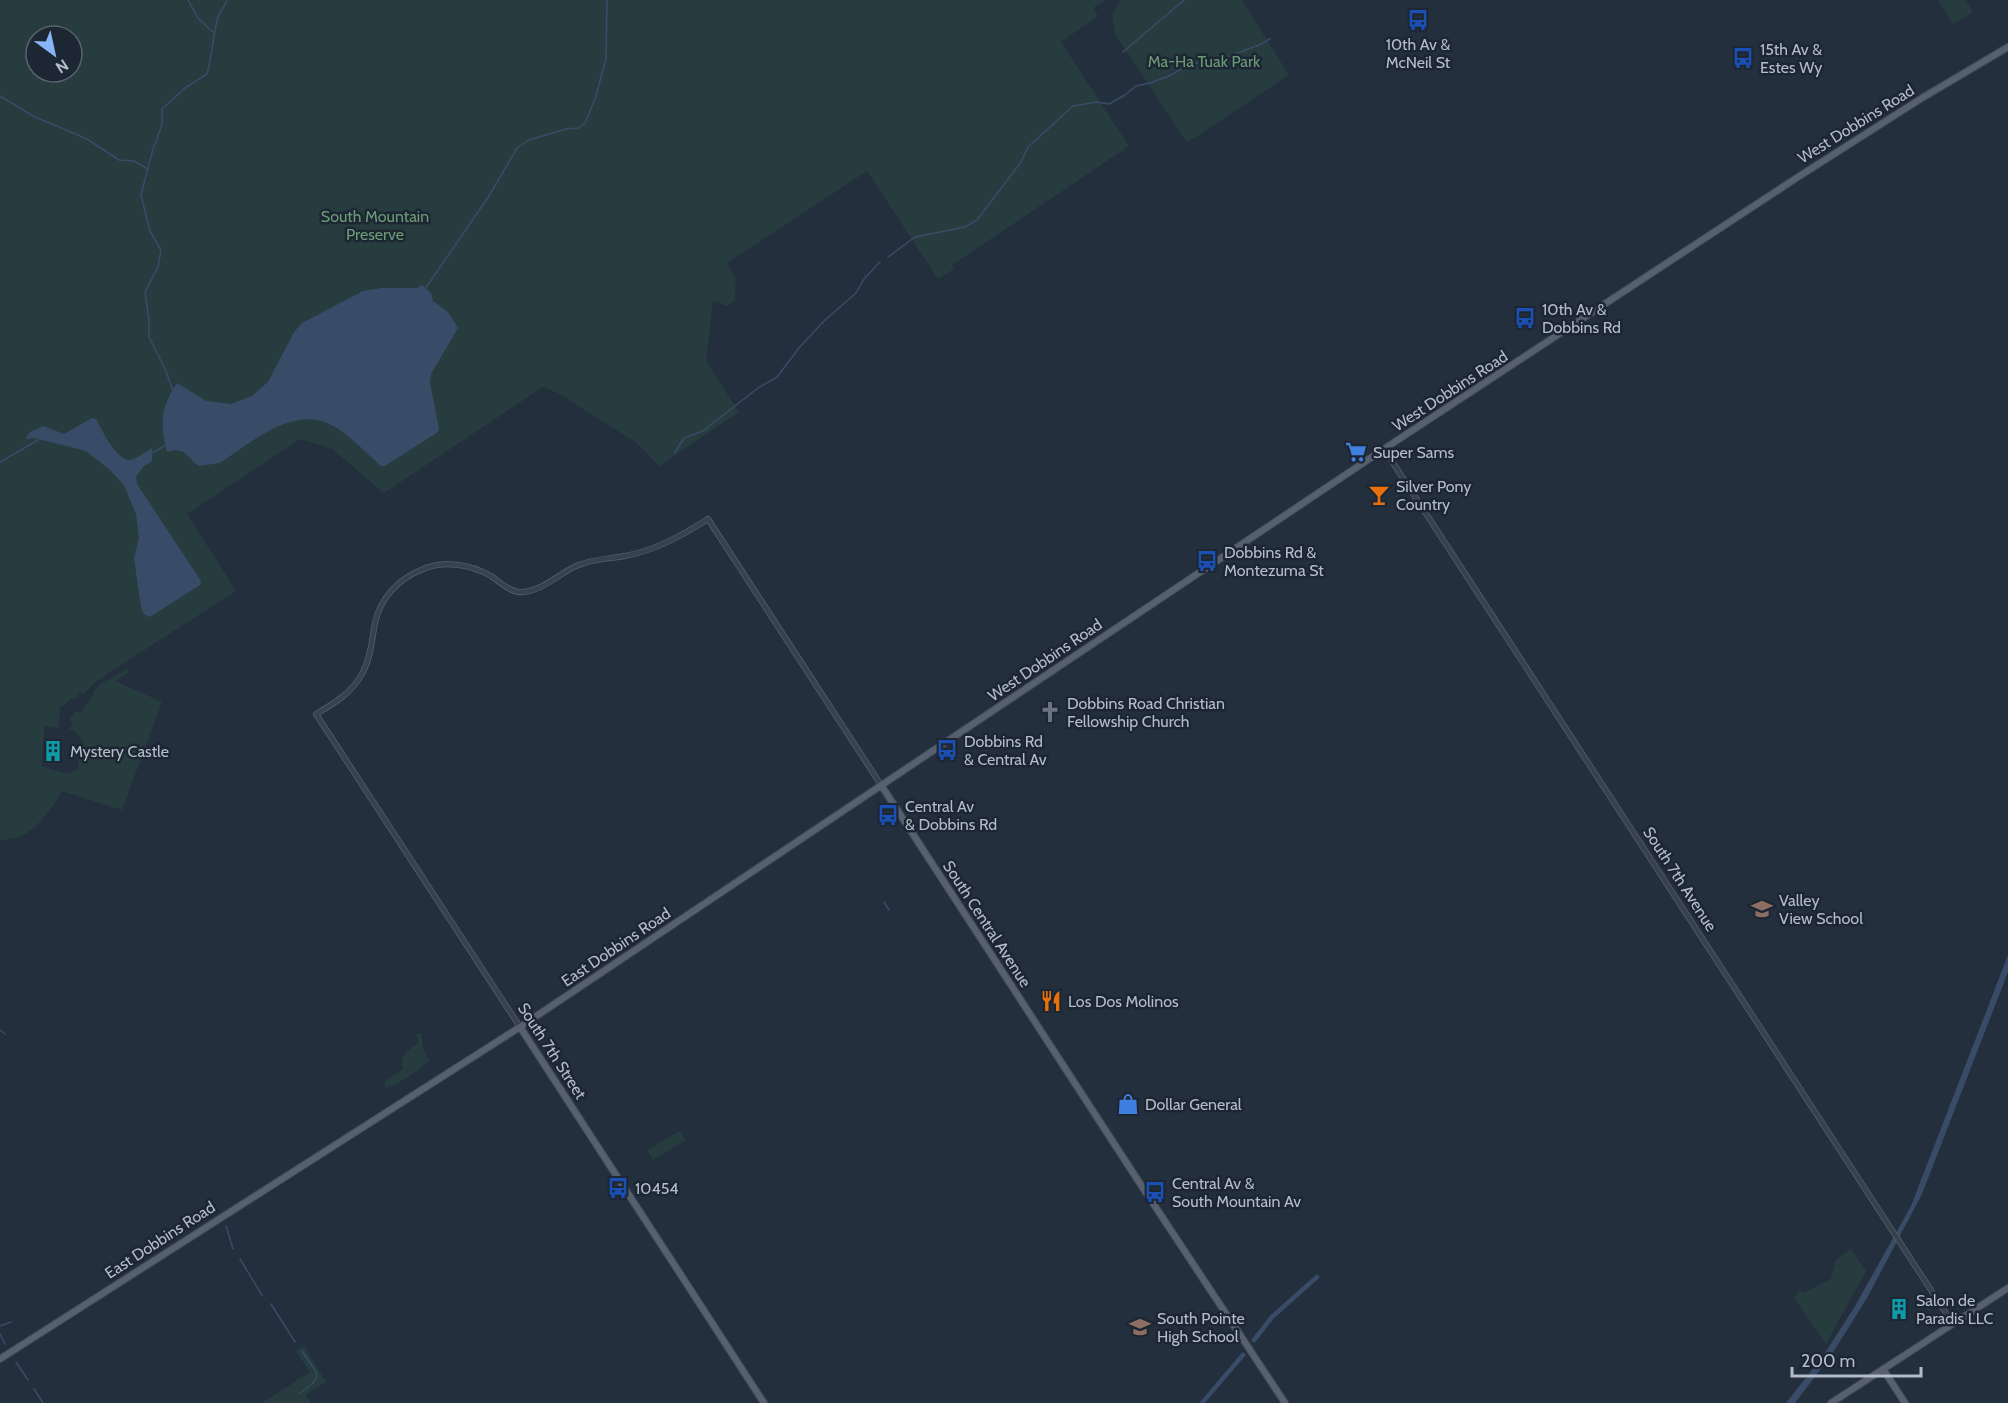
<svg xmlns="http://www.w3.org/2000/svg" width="2008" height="1403" viewBox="0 0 2008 1403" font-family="Cabin,sans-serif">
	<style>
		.green { fill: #263c3f; fill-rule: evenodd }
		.water { fill: #394c67 }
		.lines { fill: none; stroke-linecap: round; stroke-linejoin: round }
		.stream { stroke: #394c67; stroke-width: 1.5 }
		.canal { stroke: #394c67; stroke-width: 4.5 }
		.minor-casing { stroke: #565f6c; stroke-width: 6 }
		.major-casing { stroke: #414a57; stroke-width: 8 }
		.minor { stroke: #38414e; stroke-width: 4.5 }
		.major { stroke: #56606e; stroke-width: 6 }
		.labels { text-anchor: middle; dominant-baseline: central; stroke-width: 5; stroke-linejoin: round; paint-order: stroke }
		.poi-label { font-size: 16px; fill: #b4bcc9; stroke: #1d2633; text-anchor: start }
		.park-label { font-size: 16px; fill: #6b9a76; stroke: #1d2633 }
		.street-label { font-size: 16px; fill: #b4bcc9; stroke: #1d2633 }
	</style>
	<rect width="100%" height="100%" fill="#242f3e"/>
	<!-- green -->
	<path class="green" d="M0,0h1106l-13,8 5,8 -37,26 68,104 -177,119 2,4 -16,10 -71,-108 -140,92 9,15 -1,22 -8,6 -14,-5 -7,60 33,51 -80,54 -22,-23 -79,-50 -15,-6 -159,106 -53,-45 -31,-9 -113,75 49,77 -129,83 -15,11 -8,9 -3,-2 -7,8 -2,-2 -12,10 -1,20 -14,-2 -4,40 26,8 10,-4 6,-29 -7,-9 -7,-3 4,-6 -3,-4 5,-8 6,1 13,-18 -1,-2 9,-9 25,-14 2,3 -14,9 47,21 -40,108 -60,-19c-10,16 -24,39 -43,46 -6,2 -13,2 -19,4zM36,36h36v36h-36z
		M1121,0h121l47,75 -99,66h-4l-71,-107 -3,-18z
		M1938,0h28l7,12 -20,12z
		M421,1033l2,15 6,12c-5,7 -34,27 -43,28l-2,-4 1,-3 18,-12c-5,-14 6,-18 16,-27l-3,-8z
		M680,1131l6,9 -33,20 -6,-10z
		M1851,1249l15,22 -40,73 -32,-46 5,-7 4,2 28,-14 5,-19z
		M304,1346l22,36 -20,12 5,9h-49l48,-31 -14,-21z"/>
	<!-- water -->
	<path class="water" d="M422,285l9,8 2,8 15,11 10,16 -27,46 -1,9 9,45 -1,4 -53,34h-4c-14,-12 -34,-34 -50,-41 -38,-20 -80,18 -111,38l-21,3c-13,-9 -14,-20 -32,-14 -7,-30 -7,-43 10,-69l29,18 25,3 21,-8 16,-14 26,-50 8,-9 61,-32 19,-3h35z
		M92,418l4,1c6,11 20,41 34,41 7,-1 15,-8 22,-12v13l-9,6 -7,10 1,7 64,97 -1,4 -50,32 -6,-3 -3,-7 -7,-49 5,-20 -3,-24 -12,-29 -15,-16 -23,-18 -52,-13 -7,1 -1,-1 4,-6 13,-6 21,8z
		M2008,955v17l-86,222 -55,104 -35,56 -37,49h-9l37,-47 31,-48 57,-102z"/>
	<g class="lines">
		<!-- stream -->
		<path class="stream" d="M188,0l10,18 15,14
			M1123,52l61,-52
			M0,96l33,20 54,23 32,21 15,1 14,8
			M888,257l27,-20 50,-10 12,-7 44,-58 7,-15 45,-41 24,-4 12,2 16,-9 11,-9 14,-3 19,-7 23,-13h19l48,-18 11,-6
			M425,289l64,-93 28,-48 12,-8 37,-11 12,-1 7,-5 10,-24 11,-40 1,-59
			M173,391l-7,-20 -17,-34v-17l-4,-28 13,-25 3,-17 -11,-19 -9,-36 12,-46 9,-24v-16l23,-21 22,-14c5,-19 6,-38 11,-57 2,-6 7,-11 9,-17
			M675,452l9,-14 19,-7 55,-43 19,-11 22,-29 25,-27 32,-28 8,-14 16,-17
			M152,453l14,-8
			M0,462l38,-22
			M884,902l5,8
			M0,1030l5,4
			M209,1202l5,8
			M226,1226l7,23
			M240,1259l22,36
			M271,1304l24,38
			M0,1326l11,-4
			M0,1334l5,10
			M16,1362l12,18
			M34,1389l9,14
			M299,1394l14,-11 4,-7 -2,-6 -13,-19"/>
		<!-- canal -->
		<path class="canal" d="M1254,1340l18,-23 45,-40
			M1202,1403l41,-48"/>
		<defs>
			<path id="minor" d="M1384,449l569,875
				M520,1027l-204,-313c19,-11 37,-22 47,-42 8,-15 9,-33 12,-49 5,-24 23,-44 46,-53 22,-10 49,-6 70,6 9,6 16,14 27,16 21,2 40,-18 58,-26 16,-7 32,-7 49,-10 31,-6 56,-20 83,-37l173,266"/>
			<path id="major" d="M881,785l260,400 144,218
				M520,1027l244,376
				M0,1359l520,-332 870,-582 408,-268 124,-79 86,-51
				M1883,1369l22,34
				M1831,1403l177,-115"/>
		</defs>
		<!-- minor casing -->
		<use href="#minor" class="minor-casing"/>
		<!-- major casing -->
		<use href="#major" class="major-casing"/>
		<!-- minor -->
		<use href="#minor" class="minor"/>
		<!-- major -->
		<use href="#major" class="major"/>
	</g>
	<!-- icons -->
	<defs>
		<symbol id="bus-bare" viewBox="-9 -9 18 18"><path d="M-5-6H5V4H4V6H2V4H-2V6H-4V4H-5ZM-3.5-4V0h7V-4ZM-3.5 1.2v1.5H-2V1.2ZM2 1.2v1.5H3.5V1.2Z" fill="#1a4fb4" stroke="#1d2633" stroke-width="2.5" paint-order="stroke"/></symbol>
		<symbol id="supermarket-bare" viewBox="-9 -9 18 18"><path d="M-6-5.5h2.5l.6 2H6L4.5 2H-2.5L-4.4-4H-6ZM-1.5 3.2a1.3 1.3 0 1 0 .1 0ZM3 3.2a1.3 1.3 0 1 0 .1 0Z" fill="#3f7fe0" stroke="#1d2633" stroke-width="2.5" paint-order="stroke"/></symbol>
		<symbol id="bar-bare" viewBox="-9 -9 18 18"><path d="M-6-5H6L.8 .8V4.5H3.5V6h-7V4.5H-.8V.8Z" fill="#e8710a" stroke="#1d2633" stroke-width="2.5" paint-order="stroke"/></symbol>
		<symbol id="church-bare" viewBox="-9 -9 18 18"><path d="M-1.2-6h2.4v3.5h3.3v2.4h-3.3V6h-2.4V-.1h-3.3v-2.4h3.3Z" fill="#6b7280" stroke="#1d2633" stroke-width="2.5" paint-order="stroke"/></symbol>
		<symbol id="building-bare" viewBox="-9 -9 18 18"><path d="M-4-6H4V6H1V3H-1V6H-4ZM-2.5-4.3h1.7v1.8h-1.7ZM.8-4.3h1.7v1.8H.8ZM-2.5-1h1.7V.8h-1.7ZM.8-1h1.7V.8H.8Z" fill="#0f9aa8" stroke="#1d2633" stroke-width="2.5" paint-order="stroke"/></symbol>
		<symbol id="school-bare" viewBox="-9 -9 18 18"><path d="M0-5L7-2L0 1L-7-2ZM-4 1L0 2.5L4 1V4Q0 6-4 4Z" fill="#8d6e63" stroke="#1d2633" stroke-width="2.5" paint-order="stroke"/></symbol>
		<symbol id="restaurant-bare" viewBox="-9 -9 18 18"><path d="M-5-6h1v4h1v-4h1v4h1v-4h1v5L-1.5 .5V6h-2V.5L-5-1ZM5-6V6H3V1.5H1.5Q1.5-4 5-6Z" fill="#e8710a" stroke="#1d2633" stroke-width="2.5" paint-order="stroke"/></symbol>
		<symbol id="shop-bare" viewBox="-9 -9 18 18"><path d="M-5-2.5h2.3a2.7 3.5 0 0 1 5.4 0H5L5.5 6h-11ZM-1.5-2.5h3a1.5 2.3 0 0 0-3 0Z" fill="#3f7fe0" stroke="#1d2633" stroke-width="2.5" paint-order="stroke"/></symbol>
	</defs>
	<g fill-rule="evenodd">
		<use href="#bus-bare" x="1403" y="5" width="30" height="30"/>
		<use href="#bus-bare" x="1728" y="43" width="30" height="30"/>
		<use href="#bus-bare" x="1510" y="303" width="30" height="30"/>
		<use href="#supermarket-bare" x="1341" y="437" width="30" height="30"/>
		<use href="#bar-bare" x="1364" y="480" width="30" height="30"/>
		<use href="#bus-bare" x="1192" y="546" width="30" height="30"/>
		<use href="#church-bare" x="1035" y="697" width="30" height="30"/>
		<use href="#bus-bare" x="932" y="735" width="30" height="30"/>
		<use href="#building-bare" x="38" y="736" width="30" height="30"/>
		<use href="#bus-bare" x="873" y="800" width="30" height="30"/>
		<use href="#school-bare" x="1747" y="894" width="30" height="30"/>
		<use href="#restaurant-bare" x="1036" y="986" width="30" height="30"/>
		<use href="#shop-bare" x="1113" y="1089" width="30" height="30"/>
		<use href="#bus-bare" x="603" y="1173" width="30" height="30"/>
		<use href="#bus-bare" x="1140" y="1177" width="30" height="30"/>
		<use href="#building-bare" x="1884" y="1294" width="30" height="30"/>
		<use href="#school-bare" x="1125" y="1312" width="30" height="30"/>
	</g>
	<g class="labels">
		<!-- poi labels -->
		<g class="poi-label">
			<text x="1418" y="44" text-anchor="middle">10th Av &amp;<tspan x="1418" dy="18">McNeil St</tspan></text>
			<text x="1760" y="49">15th Av &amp;<tspan x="1760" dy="18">Estes Wy</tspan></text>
			<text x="1542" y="309">10th Av &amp;<tspan x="1542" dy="18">Dobbins Rd</tspan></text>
			<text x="1373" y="452">Super Sams</text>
			<text x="1396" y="486">Silver Pony<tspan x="1396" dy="18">Country</tspan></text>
			<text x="1224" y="552">Dobbins Rd &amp;<tspan x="1224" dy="18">Montezuma St</tspan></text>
			<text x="1067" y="703">Dobbins Road Christian<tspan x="1067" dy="18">Fellowship Church</tspan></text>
			<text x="964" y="741">Dobbins Rd<tspan x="964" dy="18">&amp; Central Av</tspan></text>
			<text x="70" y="751">Mystery Castle</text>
			<text x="905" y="806">Central Av<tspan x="905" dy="18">&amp; Dobbins Rd</tspan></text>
			<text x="1779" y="900">Valley<tspan x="1779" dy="18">View School</tspan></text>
			<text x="1068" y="1001">Los Dos Molinos</text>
			<text x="1145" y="1104">Dollar General</text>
			<text x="1172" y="1183">Central Av &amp;<tspan x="1172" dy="18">South Mountain Av</tspan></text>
			<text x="635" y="1188">10454</text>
			<text x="1916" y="1300">Salon de<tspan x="1916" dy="18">Paradis LLC</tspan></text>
			<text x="1157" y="1318">South Pointe<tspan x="1157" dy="18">High School</tspan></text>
		</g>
		<!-- park labels -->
		<g class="park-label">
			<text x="1204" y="61">Ma-Ha Tuak Park</text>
			<text x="375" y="216">South Mountain<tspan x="375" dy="18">Preserve</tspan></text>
		</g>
		<!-- street labels -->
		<g class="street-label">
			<text transform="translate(1856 124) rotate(-32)">West Dobbins Road</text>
			<text transform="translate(1450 391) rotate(-33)">West Dobbins Road</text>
			<text transform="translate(1045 660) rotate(-34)">West Dobbins Road</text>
			<text transform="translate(1680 879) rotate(57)">South 7th Avenue</text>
			<text transform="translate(987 924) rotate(57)">South Central Avenue</text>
			<text transform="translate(616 947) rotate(-34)">East Dobbins Road</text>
			<text transform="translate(552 1051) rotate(57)">South 7th Street</text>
			<text transform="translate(160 1240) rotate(-33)">East Dobbins Road</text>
		</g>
	</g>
	<!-- north arrow -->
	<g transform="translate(54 54) rotate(147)"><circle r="28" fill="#1d2633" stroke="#59626f" stroke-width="1.5"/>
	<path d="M0-4.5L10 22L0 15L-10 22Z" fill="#8ab4f8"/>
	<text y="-9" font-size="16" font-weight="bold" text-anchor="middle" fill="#b4bcc9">N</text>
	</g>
	<!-- scale -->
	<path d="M1792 1367v9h129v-9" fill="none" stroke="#b4bcc9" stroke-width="3"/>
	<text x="1801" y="1367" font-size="18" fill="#b4bcc9" stroke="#1d2633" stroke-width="4.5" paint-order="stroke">200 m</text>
</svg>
